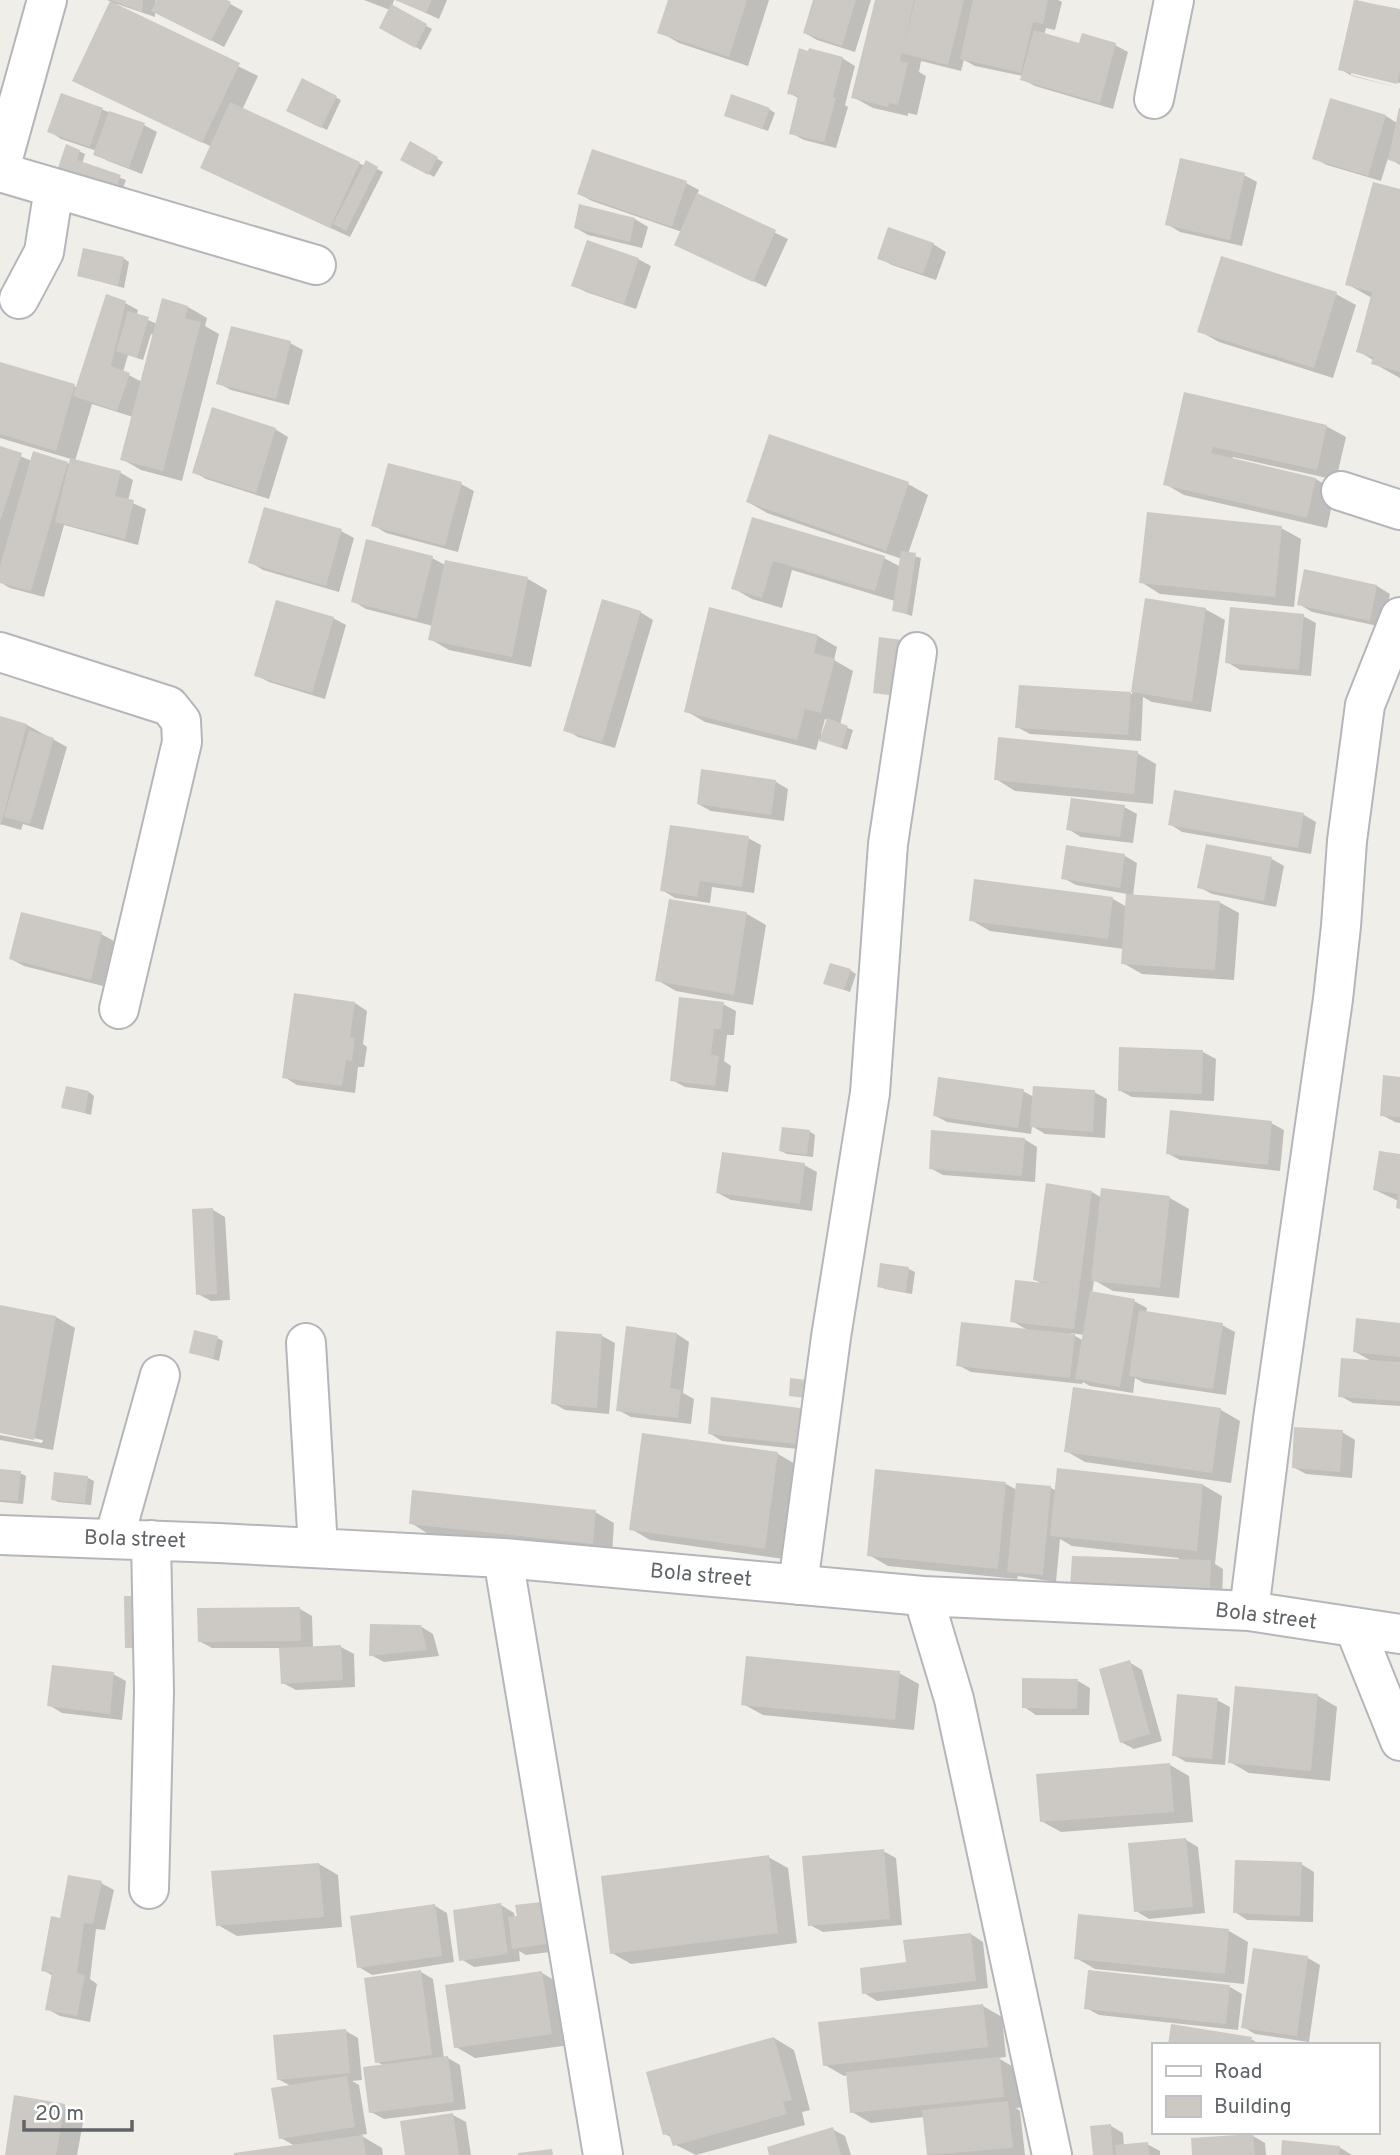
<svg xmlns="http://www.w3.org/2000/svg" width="1400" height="2155" viewBox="0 0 1400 2155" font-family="Overpass,sans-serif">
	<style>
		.shadow { fill: #0003; fill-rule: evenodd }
		.building { fill: #ccc9c5 }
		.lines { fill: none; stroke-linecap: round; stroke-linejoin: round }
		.minor-casing { stroke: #b4b6b9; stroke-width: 42 }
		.minor { stroke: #fff; stroke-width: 38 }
		.labels { text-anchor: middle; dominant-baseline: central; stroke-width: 5; stroke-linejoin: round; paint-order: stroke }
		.street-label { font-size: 21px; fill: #606467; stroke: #fff }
	</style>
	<rect width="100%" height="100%" fill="#f0eee9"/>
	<!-- shadow -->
	<path class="shadow" d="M107,0h49l-1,7 4,-7h64l20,11 -19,36 -69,-36v6l-38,-13 -1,2 142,70 -16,34 123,56 1,-3 17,9 -33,65 -128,-59 -19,-11 9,-20 -137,-66 37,-79z
		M364,0h30l-2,6 40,23 -11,21 -40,-23 9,-17z
		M397,0h50l-8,19z
		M670,0h99l-21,66 -69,-23 -19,-11z
		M815,0h56l-16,52 -38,-12 -12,-7z
		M876,0h182l4,2 -7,28 -9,-2 -2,7 37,11 34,-1 13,7 -15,57 -78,-23 -13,-7 1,-3 -48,-10 -11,-6 -3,11 -40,-10 -2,11 7,4 -9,39 -9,-2v3l-35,-8 -20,-11z
		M1356,0l44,11v72l-49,-12v4l49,13 -48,-12 -12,-7z
		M842,58l13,8 -10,39 3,2 -12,41 -32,-8 -13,-7 9,-34 -11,-6z
		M303,81l38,19 -14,30 -39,-20z
		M62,95l82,30 13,7 -15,42 -34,-13 -12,-7 1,-3 -36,-12 -12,-8z
		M769,109l6,4 -7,18 -36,-13z
		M1400,111v54l-12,-7 -7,23 -54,-16 -13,-7 72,-42 11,7z
		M411,144l32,18 -9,15 -31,-18z
		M79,151l6,3 -3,10 44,16 -6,16 -56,-19z
		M1244,175l13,7 -15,64 -62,-14 -13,-8z
		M686,183l13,7 -2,5 91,44 -22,48 -77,-36 -7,-19 -90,-31 -13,-7z
		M1400,191v187l-27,-15v-3l-15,-9 14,-53 -25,-14z
		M581,206l54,13 13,8 -6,21 -54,-13 -12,-7z
		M933,244l13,8 -10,28 -44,-15 -13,-7z
		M123,258l6,4 -5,26 -45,-12z
		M638,259l13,7 -15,43 -50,-17 -13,-7z
		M1336,294l20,11 -23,73 -114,-36 -20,-11z
		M125,303l13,7 -1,5 20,9 31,-17 19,11 -2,8 14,8 -37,147 -41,-11 -19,-11 11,-42 -41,-13 -17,57 46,12 12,7 -5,21 18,8 -8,36 -74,-20 -20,72 -34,-9 -10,-6v-134l32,13 2,-7 36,10 1,-5 -71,-21v-74l77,23zM151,334l3,1 -12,47 -19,-10 5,-17 15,5z
		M290,343l13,7 -14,55 -58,-15 -13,-7z
		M1185,394l141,32 20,11 -10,43 -103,-23 -2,3 85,19 19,12 -8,37 -143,-33 -19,-11z
		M275,429l13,8 -19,62 -63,-20 -12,-7z
		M770,436l138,48 20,11 -20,59 13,4 -9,58 -18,-6 1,-9 -103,-31 -10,38 -30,-9 -19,-11 20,-69 131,39 17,9 1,-8 -135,-46 -19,-11z
		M461,484l13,7 -16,61 -72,-19 -13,-8z
		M1281,528l20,11 -7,68 -134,-13 -19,-12z
		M341,531l13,7 -15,54 -76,-22 -13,-8z
		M432,558l13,7 83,14 19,11 -16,77 -82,-17 -19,-11 3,-13 -67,-17 -13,-8z
		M1306,571l71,15 13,8 -7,33 -71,-15 -13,-8z
		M1146,600l59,9 20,11 -14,92 -59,-10 -9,-5 -2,44 -111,-7 -13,-7 3,-40 112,7z
		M711,609l107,27 19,11 -3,13 19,11 -13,54 13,5 -6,20 -28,-11 -3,11 -111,-28 -19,-11zM825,719l3,1 -5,15 -2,-1z
		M640,612l13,8 -38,128 -37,-11 -12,-7z
		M1303,616l13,7 -5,53 -71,-6 -13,-8z
		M333,618l13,7 -21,74 -56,-17 -13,-7z
		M0,718l27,7 40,22 -24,83 -20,-6 -2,6 -21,-6z
		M1137,753l19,11 -3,40 -138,-13 -19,-12z
		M776,782l12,7 -4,32 -73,-10 -13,-7z
		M1175,792l129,23 12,7 -5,32 -129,-22 -12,-8z
		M1124,807l13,7 -4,29 -52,-6 -13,-8z
		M748,838l13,7 -7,48 -42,-6 -2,16 -35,-5 -13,-8z
		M1207,846l65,13 12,7 -8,41 -64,-13 -13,-7z
		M1125,856l12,7 -4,33 86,6 20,11 -5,67 -92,-6 -19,-11 1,-14 -134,-18 -19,-11 5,-39 137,18 14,8v-13l-51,-9 -13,-7z
		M670,901l77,13 19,11 -13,80 -77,-14 -19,-11z
		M101,934l13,7 -11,45 -79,-20 -13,-7z
		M850,970l6,4 -6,18 -25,-9z
		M355,1003l12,8 -4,33 4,3 -3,20h-6l-3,26 -58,-8 -13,-8z
		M723,1004l13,7 -2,24h-7l-3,26 7,5 -3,26 -43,-5 -13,-7z
		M1203,1052l13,7 -2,42 -82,-4 -13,-7z
		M1400,1078v45l-5,-1 -13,-7z
		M1023,1091l11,6 60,-5 13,7 -2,39 -60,-4 -13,-8 -1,8 -84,-12 -13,-7z
		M89,1092l5,4 -3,19 -28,-8z
		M1271,1123l13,7 -4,41 -100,-11 -13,-7z
		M809,1131l6,4 -2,22 -26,-3 -6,-3z
		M1024,1139l13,8 -2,35 -92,-7 -13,-7z
		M1400,1156v53l-2,-8 -23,-11z
		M804,1165l13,7 -5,39 -81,-11 -13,-7z
		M1092,1192l10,6h68l19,11 -10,89 -66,-7 -19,-11 -2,14 42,7 13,7 -1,5 76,12 13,7 -9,63 -82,-12 -9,-5 -2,15 -43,-7 -7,-4 -1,2 -111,-12 -13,-7 71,-34 -17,-10 32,-36 -10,-6zM1070,1333l15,2 -1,6z
		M213,1210l12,7 5,83 -19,1 -13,-7z
		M882,1265l27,4 6,3 -3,22 -27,-5 -6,-3z
		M0,1307l56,10 19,11 -22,122 -53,-10v-5l42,8 1,-3 -43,-8z
		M1400,1325v81l-47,-3 -13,-7 33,-34 -19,-11z
		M677,1334l12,8 -6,51 11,6 -3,25 -60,-7 -13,-7z
		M602,1336l13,7 -6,71 -44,-4 -12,-7z
		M218,1338l5,3 -4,20 -28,-9z
		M713,1399l104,52 -95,-10 -13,-8z
		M1221,1410l19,11 -9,62 -146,-21 -19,-11z
		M1342,1432l13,8 -3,38 -46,-4 -13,-7z
		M644,1435l134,19 19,11 -13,94 -134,-19 -19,-11z
		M0,1471l20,2 6,3 -3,28 -23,-2z
		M876,1471l130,13 11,6 34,-2 6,3 146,-6 19,11 -7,68 8,5 -1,31 -137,-5 93,-35 1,-2 -107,-12 -12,-7 -4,43 -38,-6 -1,3 -129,-13 -19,-11z
		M88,1478l6,3 -3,24 -33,-3 -6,-3z
		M595,1512l19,11 -2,31 -182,-19 -19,-12z
		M300,1609l12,7 1,32 28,-1 13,7 1,33 -59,3 -13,-7 -2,-35h-69l-13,-7z
		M420,1626l13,8 6,22 -55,6 -13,-7z
		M1129,1662l13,8 20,71 -28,8 -13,-7z
		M899,1673l20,11 -5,46 -151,-15 -20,-11z
		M113,1674l13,7 -4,39 -60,-7 -13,-8z
		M1078,1681l12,7 -1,27h-53l-12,-8z
		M1318,1696l19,11 -7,74 -81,-8 -19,-11z
		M1217,1700l13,7 -5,58 -39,-3 -12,-7z
		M1170,1765l19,11 4,46 -132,10 -20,-11z
		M1186,1840l12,7 7,66 -56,6 -13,-8z
		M883,1851l13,7 6,67 -79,7 -13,-7z
		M768,1857l20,11 9,75 -166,21 -19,-11z
		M319,1864l19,11 4,52 -105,9 -19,-11z
		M1301,1864l13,8 -1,50 -66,-2 -12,-8z
		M101,1883l13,7 -9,40 -9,-1 -6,50 7,5 -7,38 -30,-6 -13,-7 6,-33 -10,-6 18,-50z
		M501,1905l13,8 1,5 51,32 -40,5 -7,-4 1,10 -46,6 -13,-8z
		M435,1906l12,7 7,49 -82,13 -13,-8z
		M1229,1931l19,11 -4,42 -149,-15 -19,-11z
		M971,1934l12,8 5,46 -111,13 -13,-8 44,-29z
		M1308,1958l12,7 -11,77 -54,-8 -12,-7z
		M421,1972l12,7 11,79h4l12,7 6,44 -82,10 -13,-7 14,-46 -8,-4z
		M542,1973l19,11 9,61 -95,13 -19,-11z
		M1230,1987l12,7 -4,36 -139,-15 -13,-7z
		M983,2006l19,11 4,40 -8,1 21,12 4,37 -7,1 4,3 5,44h-97l-4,-38 -53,6 -19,-11 -4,-37 -4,1 -19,-11z
		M346,2031l12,7 4,42 -10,1 7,4 8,49 -7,1 22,13 1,7h-147l59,-9 -14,-8 10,-52 -13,-7z
		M774,2038l20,12 16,60 -8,2 3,13 -109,30 -22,-11 -2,-6 -7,-4z
		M1251,2039l10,6h-91z
		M64,2106l20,11 -7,38h-71z
		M453,2115l13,7 5,33h-65z
		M1111,2126l12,7 1,13 23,-2 13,7v4h-66z
		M832,2129l13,7 6,19h-80z
		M1253,2136l12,7 1,12h-72z
		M1339,2147l13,8h-70z"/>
	<!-- building -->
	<path class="building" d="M111,0h32l-1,12z
		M157,0h70l4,2 -20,39 -60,-30z
		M395,0h37l-6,13z
		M668,0h79l-18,57 -72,-24z
		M813,0h43l-14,46 -39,-13z
		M875,0h39l-11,51 12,-51h49l-16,65 -47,-12 -1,8 8,2 -10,42 -9,-2 -1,4 -37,-9z
		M973,0h75l-5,24 -10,-2 -12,51 -61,-14z
		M1354,0l46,9v62l-3,13 -59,-14z
		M110,1l130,62 -38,80 -130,-62z
		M391,4l36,20 -12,24 -36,-20z
		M1034,30l45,13 3,-10 34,10 -16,60 -80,-23z
		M799,48l9,3 1,-3 34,9 -10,40 3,1 -12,44 -35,-8 9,-38 -11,-2z
		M302,78l35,18 -16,32 -35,-17z
		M61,93l42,15 -13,39 -43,-15z
		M731,94l39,14 -8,21 -38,-13z
		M1330,98l56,17 -18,61 -56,-17z
		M230,102l130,60 -30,66 -130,-60z
		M1399,108h1v55l-12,-3z
		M109,111l36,12 -16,45 -36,-13z
		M410,141l28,16 -10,18 -28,-15z
		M66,144l14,6 -3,10 44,15 -7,19 -58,-20z
		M592,149l95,32 -15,46 -95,-33z
		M1180,158l65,15 -15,67 -65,-15z
		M366,160l12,7 -32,64 -13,-7z
		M1373,182l27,7v183l-29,-8 2,-7 -17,-5 16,-60 -27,-7z
		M697,193l79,37 -23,52 -79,-37z
		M579,204l56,14 -5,24 -56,-14z
		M888,227l46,16 -11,31 -46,-15z
		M587,240l52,18 -15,46 -53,-18z
		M83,248l41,9 -6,29 -41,-10z
		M1221,256l116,36 -23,76 -117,-36z
		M106,294l20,7 -15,65 19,7 -13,38 -44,-15z
		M162,298l26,8 -3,12 16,4 -38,149 -43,-11z
		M128,311l21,6 -12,41 -21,-7z
		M231,326l60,15 -15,58 -60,-15z
		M0,362l75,22 -19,67 -56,-17z
		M1184,392l143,33 -10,45 -104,-23 -2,6 105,25 -9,40 -144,-33z
		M212,407l64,21 -20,65 -64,-20z
		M769,434l140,48 -23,69 -140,-49z
		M0,446l22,7 -21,66h-1z
		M33,451l35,11 -37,129 -31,-8v-17z
		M70,458l51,13 -6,25 19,4 -9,39 -70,-17z
		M388,463l74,19 -17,64 -74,-20z
		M264,507l78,22 -16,57 -78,-23z
		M1147,512l135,14 -7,71 -136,-14z
		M752,517l133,39 -10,35 -102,-30 -11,37 -31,-9z
		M366,539l67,17 -16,63 -66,-17z
		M901,551l15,2 -9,61 -15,-3z
		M445,560l83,17 -16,80 -84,-17z
		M1304,569l73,16 -7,36 -73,-16z
		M1145,598l61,10 -14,94 -61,-10z
		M602,599l39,12 -39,131 -39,-11z
		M276,600l58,17 -22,76 -58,-17z
		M709,607l109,28 -4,18 21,6 -14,54 -16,-4 -8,31 -113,-28z
		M1230,607l74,7 -5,56 -74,-7z
		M879,637l23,3 -6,56 -23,-3z
		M1019,685l112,7 -3,43 -113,-7z
		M0,716l27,8 -26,101h-1z
		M827,718l21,8 -7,22 -22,-7z
		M29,730l25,8 -24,86 -26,-7z
		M998,737l140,14 -4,43 -140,-14z
		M701,769l75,11 -5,35 -74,-11z
		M1174,790l130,23 -6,35 -130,-23z
		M1071,798l54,7 -5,32 -54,-7z
		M670,825l79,11 -7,51 -42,-6 -3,16 -37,-6z
		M1206,844l66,13 -8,44 -67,-13z
		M1066,845l59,9 -5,34 -59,-9z
		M974,879l139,18 -5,42 -139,-18z
		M1126,894l94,7 -5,69 -94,-6z
		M669,899l78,13 -13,83 -79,-14z
		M21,912l81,20 -11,48 -82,-21z
		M830,963l21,6 -7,21 -21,-6z
		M294,993l61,9 -5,35 5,1 -3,23 -6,-1 -4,26 -60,-8z
		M679,997l45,5 -3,27h-7l-3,26 8,1 -4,30 -45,-5z
		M1119,1047l84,3 -1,44 -84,-3z
		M1383,1075l17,2v40l-20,-1z
		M938,1077l86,12 -6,39 -85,-12z
		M66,1086l23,5 -4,22 -24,-5z
		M1033,1086l62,4 -2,42 -63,-5z
		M1170,1110l102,11 -4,44 -102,-11z
		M782,1127l28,3 -3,25 -28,-4z
		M931,1130l94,8 -3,38 -93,-7z
		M1379,1151l21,3v55l-4,-1 2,-14 -25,-4z
		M722,1152l83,11 -5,41 -84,-11z
		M1046,1183l46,8 -18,138 -64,-7 5,-42 38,4 -20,-4z
		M1101,1188l69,8 -10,92 -69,-7z
		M213,1208l4,86 -21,1 -4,-86z
		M880,1263l29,4 -3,25 -29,-5z
		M1090,1291l45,8 -15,88 -45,-8z
		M0,1305l56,11 -22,124 -34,-7z
		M1139,1310l84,13 -10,66 -84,-13z
		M1356,1318l44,5v34l-47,-5z
		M961,1322l114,12 -5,44 -114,-12z
		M626,1326l51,7 -7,55 11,2 -3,28 -62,-7z
		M194,1330l24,6 -5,23 -24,-6z
		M556,1331l46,3 -5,74 -46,-4z
		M1341,1358l59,4v39l-62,-4z
		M790,1378l25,3 -2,18 -24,-3z
		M1073,1387l148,21 -9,65 -148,-21z
		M711,1397l97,12 -4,36 -96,-11z
		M1294,1427l49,3 -3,42 -48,-4z
		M642,1433l136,19 -13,97 -136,-19z
		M1057,1468l146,16 -6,67 -147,-15z
		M0,1469l21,2 -3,30 -18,-1z
		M875,1469l131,13 -8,87 -131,-13z
		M54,1472l34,4 -3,27 -34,-3z
		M1016,1483l35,3 -8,89 -36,-3z
		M412,1490l184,20 -3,34 -184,-20z
		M1072,1556l139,4 -1,33 -140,-4z
		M124,1596h20l1,52h-20z
		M300,1607l1,34 -103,1 -1,-34z
		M370,1624l51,1 6,25 -58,6z
		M341,1645l2,35 -62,4 -2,-36z
		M746,1656l154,15 -5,49 -154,-15z
		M1130,1660l20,74 -30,9 -21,-74z
		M52,1665l62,7 -4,42 -63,-8z
		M1022,1678l56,1 -1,30 -55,-1z
		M1235,1686l83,8 -7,77 -83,-8z
		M1177,1694l41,4 -6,61 -40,-3z
		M1170,1763l4,49 -134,10 -4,-48z
		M1186,1838l7,69 -59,5 -6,-69z
		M884,1849l6,70 -82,7 -6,-70z
		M769,1855l9,78 -168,21 -9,-78z
		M1235,1860l67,2 -2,54 -67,-3z
		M319,1863l5,54 -108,9 -5,-55z
		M68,1875l34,6 -9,43 -9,-1 -7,50 8,2 -8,41 -32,-6 7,-37 -11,-2 10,-55 9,2z
		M549,1901l5,42 -42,6 -4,-32 9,-1 -2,-11z
		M501,1903l7,51 -49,7 -6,-51z
		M435,1904l7,52 -85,12 -7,-52z
		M1078,1914l151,15 -4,45 -151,-15z
		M971,1933l5,48 -114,13 -2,-26 46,-6 -3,-22z
		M1253,1948l55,8 -11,80 -56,-8z
		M421,1970l11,85 -57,8 -11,-85z
		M1088,1970l142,15 -4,39 -142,-15z
		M542,1971l10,63 -98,14 -9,-63z
		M983,2004l5,43 -165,19 -5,-44z
		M1171,2024l81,13 -1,8h-83z
		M346,2029l4,44 -73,7 -4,-45z
		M774,2037l18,63 -9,2 4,12 -114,32 -4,-12 -6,1 -17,-63z
		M448,2056l6,46 -85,11 -6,-46z
		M1000,2057l4,40 -154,16 -4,-41z
		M347,2076l8,51 -76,12 -8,-51z
		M14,2095l51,9 -9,51h-51z
		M1008,2101l5,47 -86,7 -5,-45z
		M453,2113l6,42h-54l-5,-34z
		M1111,2124l2,31h-20l-3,-29z
		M833,2127l8,28h-72l-2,-8z
		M1253,2134l2,21h-63l-1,-17z
		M363,2135l3,20h-132v-2z
		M1282,2140l58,6 -1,9h-58z
		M1148,2142l1,13h-33l-1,-10z
		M552,2149l1,6h-35v-2z"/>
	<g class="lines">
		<defs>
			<path id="minor" d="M1154,99l20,-99
				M0,169l47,-169
				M0,172l316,93
				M19,299l25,-47 10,-64
				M1341,491l59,19
				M0,652l169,54 12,15 1,21 -63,267
				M306,1343l12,205
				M0,1535l218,8 285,15 420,38 326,15 151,23
				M114,1539l46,-164
				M503,1558l100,597
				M798,1585l33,-248 39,-244 18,-249 29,-192
				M923,1596l31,103 98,456
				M1249,1611l24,-192 60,-420 8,-73 6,-85 18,-136 35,-88
				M1355,1629l45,112
				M149,1889l5,-197 -3,-152"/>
		</defs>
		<!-- minor casing -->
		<use href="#minor" class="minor-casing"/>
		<!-- minor -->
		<use href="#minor" class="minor"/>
	</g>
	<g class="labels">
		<!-- street labels -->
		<g class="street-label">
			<text transform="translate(135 1540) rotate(2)">Bola street</text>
			<text transform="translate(701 1576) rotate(5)">Bola street</text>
			<text transform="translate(1266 1617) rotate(7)">Bola street</text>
		</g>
	</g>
	<!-- legend -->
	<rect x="1152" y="2043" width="228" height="91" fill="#ffffff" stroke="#bfc1c2" stroke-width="2"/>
	<rect x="1166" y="2066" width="35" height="10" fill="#ffffff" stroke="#bfc1c2" stroke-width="2"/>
	<text x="1214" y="2078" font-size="21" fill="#606467">Road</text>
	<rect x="1166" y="2096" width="35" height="21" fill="#ccc9c5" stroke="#bfc1c2" stroke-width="2"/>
	<text x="1214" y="2113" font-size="21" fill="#606467">Building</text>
	<!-- scale -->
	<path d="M24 2120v10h108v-10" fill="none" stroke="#606467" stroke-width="3.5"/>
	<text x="35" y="2120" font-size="21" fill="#606467" stroke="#ffffff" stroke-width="5" paint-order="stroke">20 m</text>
</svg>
